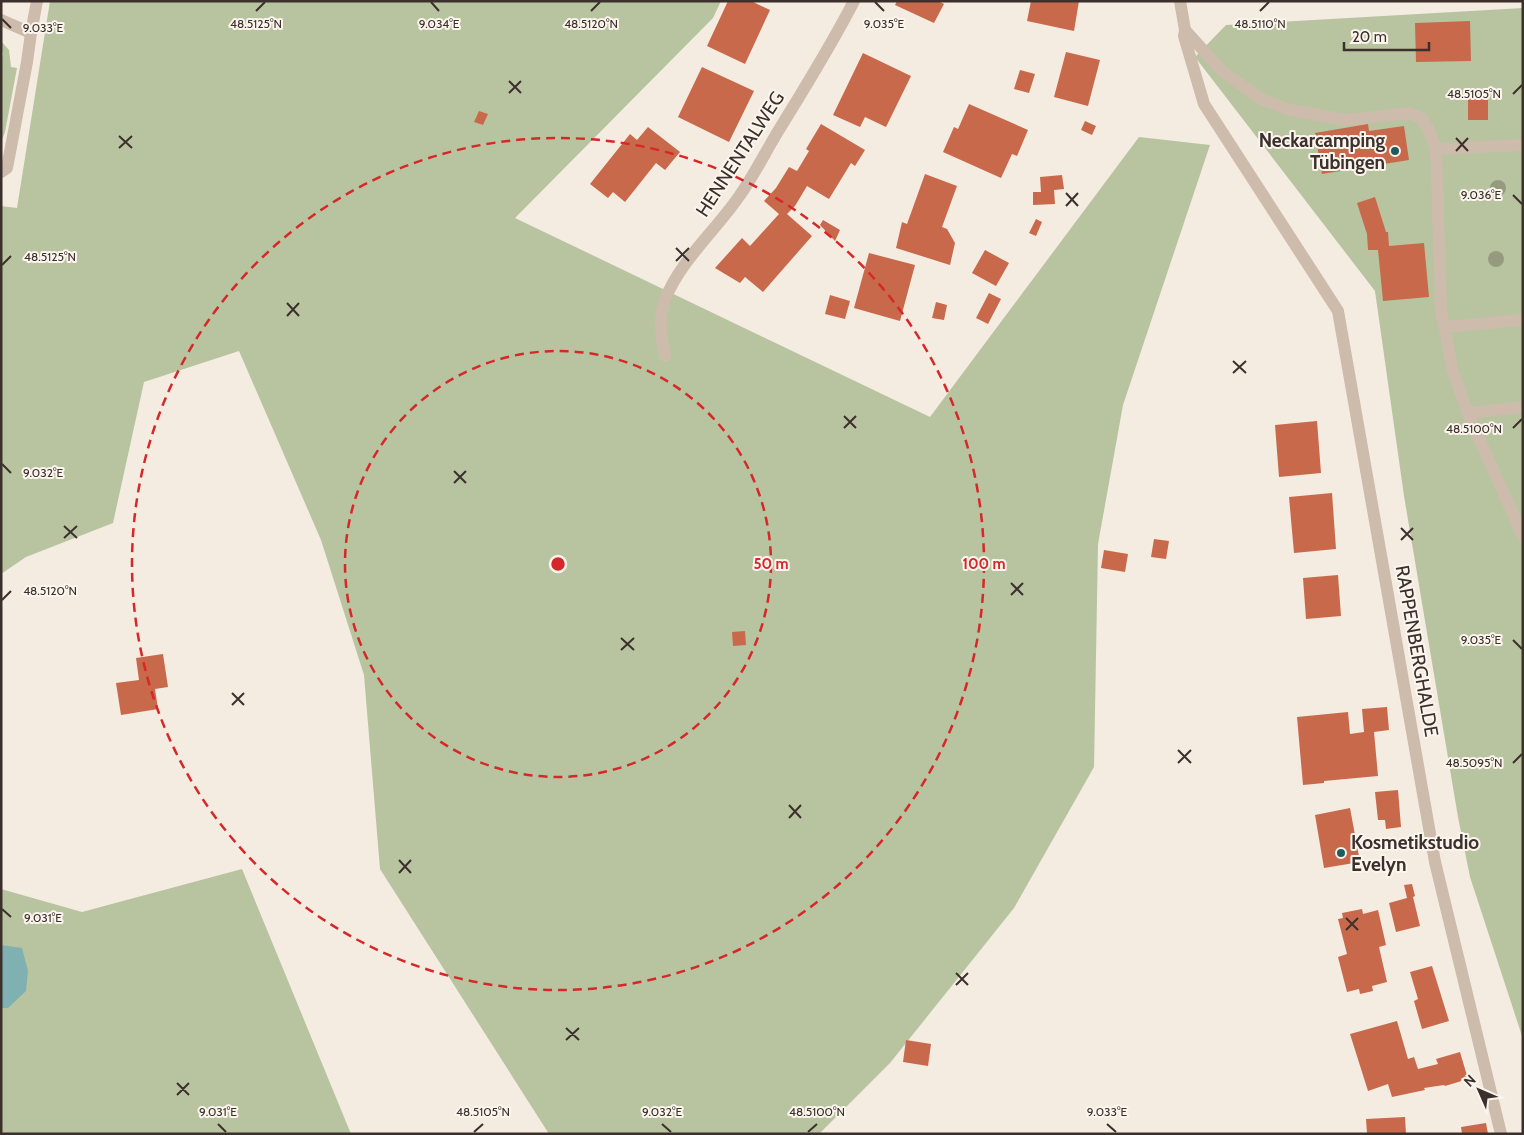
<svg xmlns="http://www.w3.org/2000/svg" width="1524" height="1135" viewBox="0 0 1524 1135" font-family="Cabin,sans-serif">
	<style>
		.green { fill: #b8c4a0 }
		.water { fill: #7fb0b2 }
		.building { fill: #c8694b }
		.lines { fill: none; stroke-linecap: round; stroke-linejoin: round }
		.lane { stroke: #cdbbac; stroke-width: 12 }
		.street { stroke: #cdbbac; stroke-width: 12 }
		.tree { fill: #969b7f }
		.ticks { fill: none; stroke: #3b302b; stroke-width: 2 }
		.ring { fill: none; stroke: #d62828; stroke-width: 2.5; stroke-dasharray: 9 6 }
		.poi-dot { fill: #1f5a5e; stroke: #fbf5ee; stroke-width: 2 }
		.labels { text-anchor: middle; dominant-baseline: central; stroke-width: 4; stroke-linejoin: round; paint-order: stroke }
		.poi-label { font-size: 19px; font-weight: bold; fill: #3b302b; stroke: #fbf5ee; text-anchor: end }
		.street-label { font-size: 19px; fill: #3b302b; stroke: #fbf5ee }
		.ticks-label { font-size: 12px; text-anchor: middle; fill: #3b302b; stroke: #fbf5ee; stroke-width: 4; stroke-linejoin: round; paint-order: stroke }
		.centre { fill: #d62828; stroke: #fbf5ee; stroke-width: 2.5 }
		.ring-label { font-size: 15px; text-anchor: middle; font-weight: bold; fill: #d62828; stroke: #fbf5ee; stroke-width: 4; stroke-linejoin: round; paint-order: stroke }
	</style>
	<rect width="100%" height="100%" fill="#f4ebe1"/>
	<!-- green -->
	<path class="green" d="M50,1h671l-8,17 -198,200 415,199 209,-280 71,8 -87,260 -25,139 -4,223 -80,141 -124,155 -71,71h-270l-169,-265 -16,-194 -43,-135 -82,-189 -95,31 -31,141 -87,34 -25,17v-368l16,2z
		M1523,8v1031l-53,-162 -12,-60 -54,-321 -29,-205 -180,-234 31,-32z
		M1,41l8,9 2,17 6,1 -12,64 -4,10v-79l2,-10 -2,-1z
		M242,869l109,265h-350v-245l81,23z"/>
	<!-- water -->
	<path class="water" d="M1,945l21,3 6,23 -2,20 -18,17h-7z"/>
	<!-- building -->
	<path class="building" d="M728,1h23l19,9 -25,54 -38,-18z
		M897,1h41l6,3 -10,19 -39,-18z
		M1031,1h48l-5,30 -47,-10z
		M1470,21l1,40 -55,1 -1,-39z
		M1066,52l34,8 -12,46 -34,-9z
		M863,53l48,23 -25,51 -21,-10 -5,10 -27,-12z
		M702,67l52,24 -25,51 -51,-25z
		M1020,70l15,4 -6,19 -15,-4z
		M1488,97v23h-20v-22z
		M969,104l59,26 -11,26 -5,-2 -11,24 -58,-26 11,-25 4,2z
		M479,111l9,3 -5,11 -9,-3z
		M1085,121l11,5 -4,9 -11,-5z
		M821,124l44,26 -10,16 -4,-3 -22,36 -22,-13 -12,20 -8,8 25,22 -49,56 -18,-15 -5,6 -25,-15 27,-30 8,8 29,-32 -15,-13 12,-13 13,-21 8,4 12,-20 -3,-2z
		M1368,124l1,7 35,-5 5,34 -87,14 -7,-41z
		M648,127l32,25 -15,18 -9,-7 -31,39 -12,-10 -5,6 -18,-14 40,-50 7,6z
		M925,174l32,12 -15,41 5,2 8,14 -5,22 -54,-17 6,-26 5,2z
		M1062,175l2,14 -10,1 1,14 -22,1v-13h8l-1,-15z
		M1375,197l11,35h2l1,14 35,-3 5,54 -46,4 -5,-51h-10l-1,-16 -10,-31z
		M1036,219l6,3 -6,14 -7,-3z
		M823,220l17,10 -5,11 -15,-16z
		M985,250l24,13 -13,23 -24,-13z
		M869,253l46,12 -15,56 -46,-13z
		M989,293l12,6 -13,25 -12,-6z
		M830,295l20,6 -5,18 -20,-5z
		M936,302l11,3 -3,15 -12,-2z
		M1317,421l4,52 -42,4 -4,-52z
		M1332,493l4,56 -42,4 -5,-56z
		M1154,539l15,2 -3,18 -15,-2z
		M1104,550l24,4 -3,18 -24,-4z
		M1338,575l3,41 -35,3 -3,-41z
		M745,631l1,14 -13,1 -1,-14z
		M163,654l5,33 -13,2 3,20 -37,6 -5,-32 23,-3 -3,-22z
		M1387,707l2,23 -15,2 4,44 -54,5v2l-21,2 -6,-68 51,-5 2,22 14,-2 -2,-23z
		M1398,790l3,37 -15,2 -1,-9h-7l-3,-28z
		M1350,808l10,54 -36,6 -9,-53z
		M1412,884l3,12 -2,1 7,29 -24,6 -7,-29 18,-5 -3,-13z
		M1362,909l1,5 15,-4 8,35 -7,2 8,35 -15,4 1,5 -13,3 -1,-5 -12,3 -9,-35 9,-3 -9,-35 5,-1 -1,-5z
		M1432,966l17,55 -27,8 -8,-28 4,-2 -8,-27z
		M1397,1021l11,38 6,-2 4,12 20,-5 -2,-5 24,-7 8,27 -23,7 -1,-1 -20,3 1,2 -33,7 -4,-13 -20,7 -18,-57z
		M906,1040l25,4 -3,22 -25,-4z
		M1405,1117l1,17h-39l-1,-15z
		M1486,1123l2,11h-26l-1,-7z"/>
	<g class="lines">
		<!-- lane -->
		<path class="lane" d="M1185,30l37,41 39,28 29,11 57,10 62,-7 12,5 7,10 8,21 5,160 12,63 18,49 52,115
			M31,33l6,-32
			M1436,149l87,-4
			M1444,327l79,-7
			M1468,413l55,-6"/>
		<!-- street -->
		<path class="street" d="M1180,1l5,29 -1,6 20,68 134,207 97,551 66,272
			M1,20l30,13 -4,29 -20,106 -6,4
			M665,356c-4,-19 -7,-38 0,-56 14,-38 53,-72 75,-105 14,-20 25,-42 37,-62 27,-44 54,-87 77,-132"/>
	</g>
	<!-- trees -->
	<g class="tree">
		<circle cx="1498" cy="188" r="8"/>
		<circle cx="1496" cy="259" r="8"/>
	</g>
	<!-- ticks -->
	<path class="ticks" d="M431,2l8,9M875,2l9,9M256,11l9,-9M591,11l9,-9M1260,11l9,-9M2,19l9,9M509,81l12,12M509,93l12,-12M1513,94l9,-9M119,136l13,12M1456,138l12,13M119,148l13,-12M1456,151l12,-13M1066,193l12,13M1513,195l9,9M1066,206l12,-13M676,248l13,13M676,261l13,-13M2,265l9,-9M287,303l12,13M287,316l12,-13M1233,361l13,12M1233,373l13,-12M844,416l12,12M844,428l12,-12M1513,428l9,-9M2,464l9,9M454,471l12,12M454,483l12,-12M64,526l13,12M1401,528l12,12M64,538l13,-12M1401,540l12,-12M1011,583l12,12M1011,595l12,-12M2,600l9,-9M621,638l13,12M1513,640l9,9M621,650l13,-12M232,693l12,12M232,705l12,-12M1178,750l13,13M1178,763l13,-13M1513,763l9,-9M789,805l12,13M789,818l12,-13M399,860l12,13M399,873l12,-13M2,909l9,8M1346,918l12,12M1346,930l12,-12M956,973l12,12M956,985l12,-12M566,1028l13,12M566,1040l13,-12M177,1083l12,12M177,1095l12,-12M218,1124l8,8M662,1124l9,8M1107,1124l9,8M474,1132l9,-8M808,1132l9,-8"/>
	<!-- distance rings -->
	<g class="ring">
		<circle cx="558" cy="564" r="213"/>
		<circle cx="558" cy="564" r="426"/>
	</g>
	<!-- markers -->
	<g class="poi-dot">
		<circle cx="1395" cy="151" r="5"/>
		<circle cx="1341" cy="853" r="5"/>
	</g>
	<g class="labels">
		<!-- poi labels -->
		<g class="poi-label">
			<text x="1385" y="140">Neckarcamping<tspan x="1385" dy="22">Tübingen</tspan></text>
			<text x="1351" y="842" text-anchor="start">Kosmetikstudio<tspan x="1351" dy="22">Evelyn</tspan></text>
		</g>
		<!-- street labels -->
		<g class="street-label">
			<text transform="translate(740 154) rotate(-57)">HENNENTALWEG</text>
			<text transform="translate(1417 651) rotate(80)">RAPPENBERGHALDE</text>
		</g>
	</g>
	<g class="ticks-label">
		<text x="439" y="28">9.034°E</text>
		<text x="591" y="28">48.5120°N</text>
		<text x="884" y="28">9.035°E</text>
		<text x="1260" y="28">48.5110°N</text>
		<text x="256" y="28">48.5125°N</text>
		<text x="43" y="32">9.033°E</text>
		<text x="1474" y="98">48.5105°N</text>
		<text x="1481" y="199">9.036°E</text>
		<text x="50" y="261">48.5125°N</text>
		<text x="1474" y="433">48.5100°N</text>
		<text x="43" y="477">9.032°E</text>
		<text x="50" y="595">48.5120°N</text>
		<text x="1481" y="644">9.035°E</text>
		<text x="1474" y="767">48.5095°N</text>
		<text x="43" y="922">9.031°E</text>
		<text x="483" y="1116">48.5105°N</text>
		<text x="817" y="1116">48.5100°N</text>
		<text x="218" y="1116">9.031°E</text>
		<text x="662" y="1116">9.032°E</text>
		<text x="1107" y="1116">9.033°E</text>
	</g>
	<circle cx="558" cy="564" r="8" class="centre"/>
	<g class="ring-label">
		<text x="771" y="569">50 m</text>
		<text x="984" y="569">100 m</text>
	</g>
	<!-- border -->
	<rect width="1524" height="1135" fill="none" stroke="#3b302b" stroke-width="5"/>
	<!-- north arrow -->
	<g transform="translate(1479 1090) rotate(315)" stroke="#fbf5ee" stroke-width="4" paint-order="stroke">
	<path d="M0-4L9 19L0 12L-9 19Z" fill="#3b302b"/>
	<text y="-8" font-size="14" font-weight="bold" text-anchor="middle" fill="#3b302b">N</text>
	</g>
	<!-- scale -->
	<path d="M1344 42v8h85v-8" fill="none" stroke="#3b302b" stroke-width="2.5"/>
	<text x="1352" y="42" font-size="15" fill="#3b302b" stroke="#fbf5ee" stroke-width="4" paint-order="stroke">20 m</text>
</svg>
